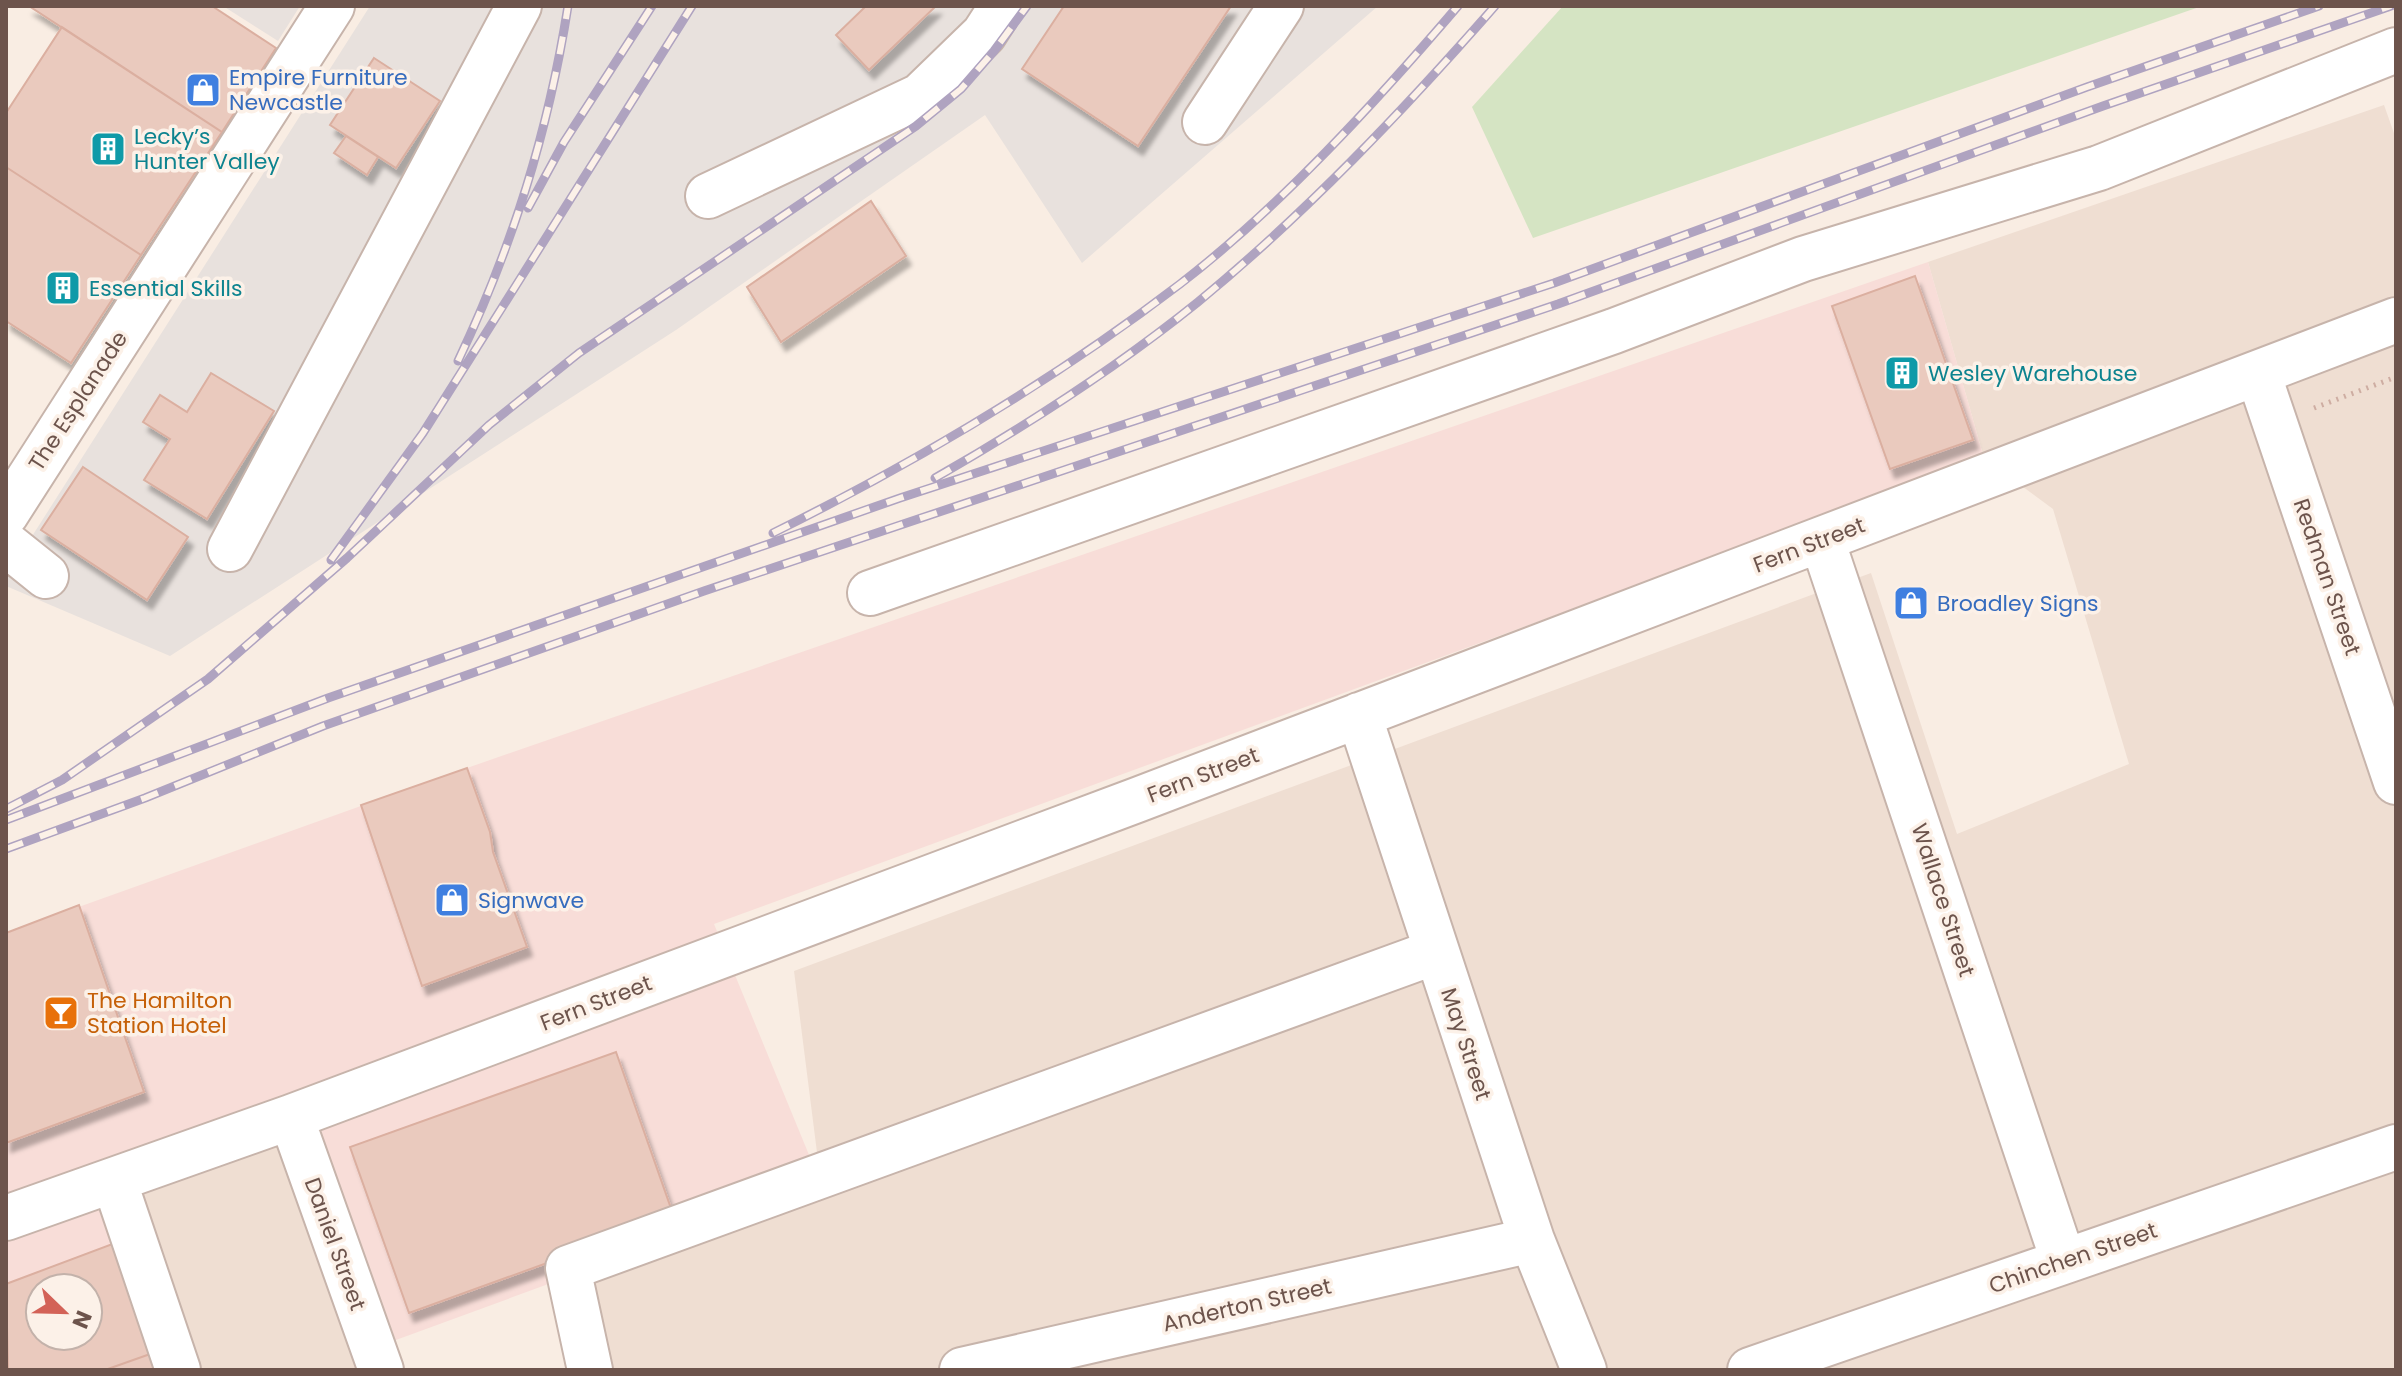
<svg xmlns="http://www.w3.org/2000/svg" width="2402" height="1376" viewBox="0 0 2402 1376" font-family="Poppins,sans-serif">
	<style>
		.residential { fill: #efded2 }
		.commercial { fill: #f8ddd8; fill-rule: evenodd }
		.industrial { fill: #e8e1dd }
		.green { fill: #d5e4c3 }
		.building { fill: #eacabe; stroke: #dbafa0; stroke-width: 2; fill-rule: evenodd; filter: url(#shadow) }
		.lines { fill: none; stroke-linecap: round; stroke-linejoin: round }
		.minor-casing { stroke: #c7b4ab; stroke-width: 48 }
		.path { stroke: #ceada2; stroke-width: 5; stroke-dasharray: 2 6; stroke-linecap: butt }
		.minor { stroke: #fff; stroke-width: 44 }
		.rail-casing { stroke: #afa3c0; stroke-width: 9 }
		.rail { stroke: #fcf1e8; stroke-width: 6; stroke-dasharray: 18; stroke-linecap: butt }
		.labels { text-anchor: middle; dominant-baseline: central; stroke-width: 7; stroke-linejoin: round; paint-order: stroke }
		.shop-label { font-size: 22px; fill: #366cbe; stroke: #fcf1e8; text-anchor: start }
		.culture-label { font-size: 22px; fill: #0d838f; stroke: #fcf1e8; text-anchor: start }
		.street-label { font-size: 22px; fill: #6d544c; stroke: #fcf1e8 }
		.food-label { font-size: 22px; fill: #c56008; stroke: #fcf1e8; text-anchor: start }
	</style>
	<defs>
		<filter id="shadow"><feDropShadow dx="5" dy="9" stdDeviation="2" flood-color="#0004"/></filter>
	</defs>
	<rect width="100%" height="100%" fill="#f9ede3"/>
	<!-- residential -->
	<path class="residential" d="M2384,105l12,34v1231h-1797l-29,-94 251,-92 -27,-213 1077,-398 86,261 172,-70 -76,-255 -69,-51 -56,-196z
		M311,1113l83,257h-229l-62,-177z"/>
	<!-- commercial -->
	<path class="commercial" d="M1928,262l56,196 -1270,466 107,260 -436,160 -74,-230 -207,79 61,177h-157l-2,-437 461,-165zM40,1288h48v48h-48z"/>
	<!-- industrial -->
	<path class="industrial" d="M223,6h77l-22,35z
		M370,6h1008l-296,257 -97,-148 -309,215 -506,326 -164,-70v-9z"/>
	<!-- green -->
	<path class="green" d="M1563,6h639l-669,232 -61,-131z"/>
	<!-- building -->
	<path class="building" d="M29,6h183l64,42 -54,84z
		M866,6h70l-67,64 -33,-35z
		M1064,6h167l-93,140 -116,-77z
		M62,27l160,105 -81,123 -135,-88v-54z
		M374,58l66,43 -44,67 -66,-43z
		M346,136l32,21 -11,18 -33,-22z
		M6,167l135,88 -70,108 -65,-42z
		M871,201l35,55 -125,86 -34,-55z
		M1915,276l58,164 -83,29 -58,-163z
		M211,373l63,38 -67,108 -63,-39 26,-41 -27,-17 17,-27 27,17z
		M83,467l105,70 -41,63 -106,-70z
		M467,768l23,64 3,20 34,95 -105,39 -61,-181z
		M79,905l65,187 -138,51v-210z
		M616,1052l58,165 -265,96 -59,-166z
		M115,1243l38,110 -48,17h-97l-2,-86zM40,1288h48v48h-48z
		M153,1353l6,17h-54z"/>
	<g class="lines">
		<defs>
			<path id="minor" d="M1205,122l76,-116
				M708,196l212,-100 64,-62 18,-28
				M2258,373l138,409
				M6,514l326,-508
				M1822,540l241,720
				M6,544l40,32
				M230,549l289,-543
				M870,593l744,-262 189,-72 296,-91 297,-118
				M1359,715l173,525 52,130
				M291,1117l90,253
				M114,1180l64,190
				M6,1218l285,-101 846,-317 1259,-480
				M590,1370l-22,-102 867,-316
				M962,1370l570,-130
				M1750,1370l646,-223"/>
		</defs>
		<!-- minor casing -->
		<use href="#minor" class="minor-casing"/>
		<!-- path -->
		<path class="path" d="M2314,408l82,-31"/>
		<!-- minor -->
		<use href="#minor" class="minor"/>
		<defs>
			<path id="rail" d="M528,208l36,-66 88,-136
				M458,361c55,-116 90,-228 110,-355
				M935,478c91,-52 181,-110 263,-176 108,-89 205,-191 297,-296
				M773,533c143,-71 280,-152 407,-249 100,-77 196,-182 278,-278
				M331,560l92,-127 269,-427
				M6,809l56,-29 146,-101 139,-121 142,-133 90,-72 337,-227 45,-37 33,-38 33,-45
				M6,820l322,-122 572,-200 654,-215 533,-196 232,-81
				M6,849l139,-51 178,-72 381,-135 854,-287 545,-198 288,-100"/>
		</defs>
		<!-- rail casing -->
		<use href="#rail" class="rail-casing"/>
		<!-- rail -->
		<use href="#rail" class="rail"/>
	</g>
	<!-- icons -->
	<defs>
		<symbol id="shop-square" viewBox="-11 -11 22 22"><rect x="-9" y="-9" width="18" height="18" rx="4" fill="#3f7fe0" stroke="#fcf1e8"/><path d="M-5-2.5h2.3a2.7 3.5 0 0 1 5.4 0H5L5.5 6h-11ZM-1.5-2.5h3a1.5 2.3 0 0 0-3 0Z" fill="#fff"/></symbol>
		<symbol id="building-square" viewBox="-11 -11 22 22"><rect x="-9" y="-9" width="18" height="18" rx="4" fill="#0f9aa8" stroke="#fcf1e8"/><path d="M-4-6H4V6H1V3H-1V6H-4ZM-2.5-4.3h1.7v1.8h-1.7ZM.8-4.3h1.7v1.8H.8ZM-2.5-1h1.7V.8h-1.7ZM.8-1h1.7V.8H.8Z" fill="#fff"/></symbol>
		<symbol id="bar-square" viewBox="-11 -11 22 22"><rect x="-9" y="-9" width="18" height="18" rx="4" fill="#e8710a" stroke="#fcf1e8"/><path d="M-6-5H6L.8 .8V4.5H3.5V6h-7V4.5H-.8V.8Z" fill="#fff"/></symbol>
	</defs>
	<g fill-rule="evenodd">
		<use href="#shop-square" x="183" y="70" width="40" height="40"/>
		<use href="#building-square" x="88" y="129" width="40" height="40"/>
		<use href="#building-square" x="43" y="268" width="40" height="40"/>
		<use href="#building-square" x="1882" y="353" width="40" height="40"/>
		<use href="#shop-square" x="1891" y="583" width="40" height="40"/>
		<use href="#shop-square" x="432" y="880" width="40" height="40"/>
		<use href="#bar-square" x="41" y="993" width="40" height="40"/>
	</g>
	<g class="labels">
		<!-- shop labels -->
		<g class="shop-label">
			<text x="229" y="77">Empire Furniture<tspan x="229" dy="25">Newcastle</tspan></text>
			<text x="1937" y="603">Broadley Signs</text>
			<text x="478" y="900">Signwave</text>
		</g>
		<!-- culture labels -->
		<g class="culture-label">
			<text x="134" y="136">Lecky’s<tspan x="134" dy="25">Hunter Valley</tspan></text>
			<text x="89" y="288">Essential Skills</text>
			<text x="1928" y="373">Wesley Warehouse</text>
		</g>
		<!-- street labels -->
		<g class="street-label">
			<text transform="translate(78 401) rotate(-57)">The Esplanade</text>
			<text transform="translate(1809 545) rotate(-21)">Fern Street</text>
			<text transform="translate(2327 577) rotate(71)">Redman Street</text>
			<text transform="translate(1203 775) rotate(-21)">Fern Street</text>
			<text transform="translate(1943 900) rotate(72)">Wallace Street</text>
			<text transform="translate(596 1003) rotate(-21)">Fern Street</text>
			<text transform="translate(1466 1044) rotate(72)">May Street</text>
			<text transform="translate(335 1244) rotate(70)">Daniel Street</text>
			<text transform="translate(2073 1258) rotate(-19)">Chinchen Street</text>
			<text transform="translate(1247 1305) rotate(-13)">Anderton Street</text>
		</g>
		<!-- food labels -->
		<g class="food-label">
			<text x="87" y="1000">The Hamilton<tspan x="87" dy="25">Station Hotel</tspan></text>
		</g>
	</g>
	<!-- border -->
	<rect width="2402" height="1376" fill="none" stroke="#6d544c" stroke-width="16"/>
	<!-- north arrow -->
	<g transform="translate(64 1312) rotate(113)"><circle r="38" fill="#fcf1e8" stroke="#c3b2aa" stroke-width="2"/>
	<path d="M0-6L14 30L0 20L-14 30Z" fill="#d36257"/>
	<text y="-12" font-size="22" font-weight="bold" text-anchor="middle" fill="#6d544c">N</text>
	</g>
</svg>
